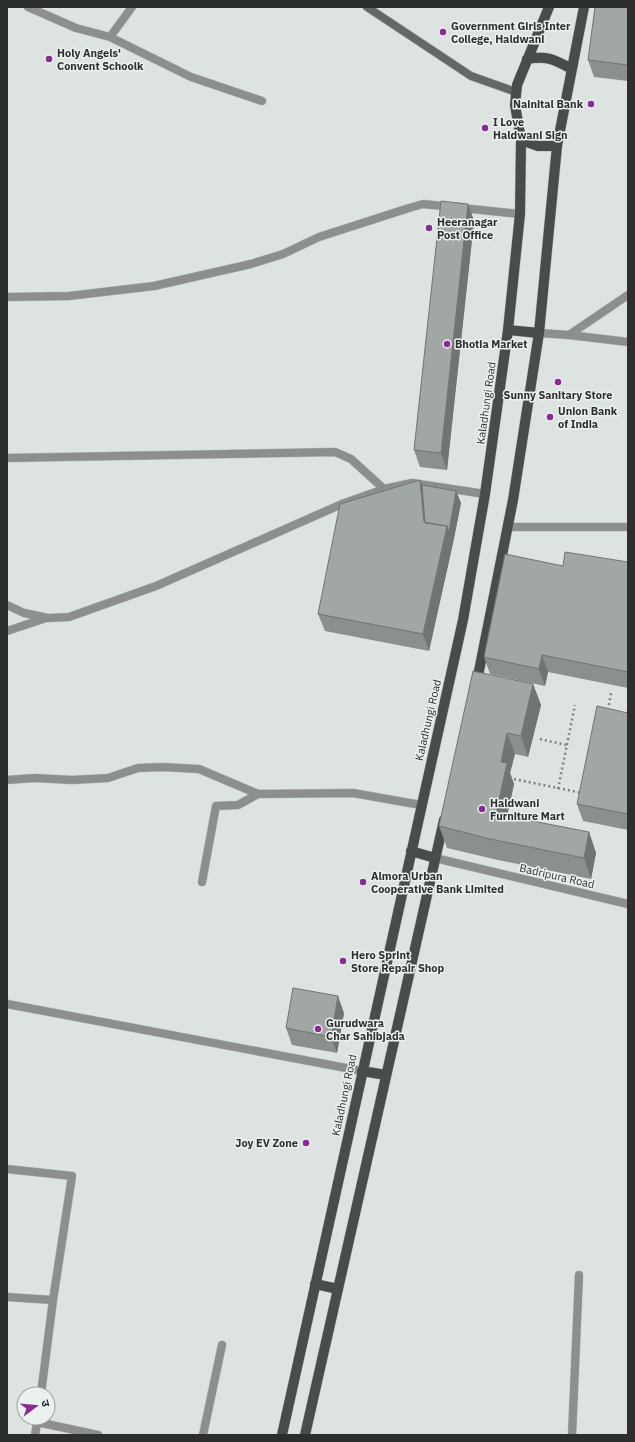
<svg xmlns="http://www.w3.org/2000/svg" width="635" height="1442" viewBox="0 0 635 1442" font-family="'IBM Plex Sans','Noto Sans Devanagari',sans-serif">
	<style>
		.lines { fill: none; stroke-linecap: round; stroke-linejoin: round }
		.lane-casing { stroke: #b9bfbd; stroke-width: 9 }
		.street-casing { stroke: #b9bfbd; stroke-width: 9 }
		.secondary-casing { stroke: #b9bfbd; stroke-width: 9 }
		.primary-casing { stroke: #b9bfbd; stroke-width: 11 }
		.path { stroke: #7f8483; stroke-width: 2.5; stroke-dasharray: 2 3; stroke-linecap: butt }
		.lane { stroke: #8c8f8e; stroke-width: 8 }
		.street { stroke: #8c8f8e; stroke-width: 8 }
		.secondary { stroke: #646867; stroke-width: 8 }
		.primary { stroke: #484d4b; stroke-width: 10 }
		.wall { fill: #8a908e }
		.shaded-wall { fill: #707574 }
		.building { fill: #a0a7a5; stroke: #707574 }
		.poi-dot { fill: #8a2b95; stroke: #eaf1ee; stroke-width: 1.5 }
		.labels { text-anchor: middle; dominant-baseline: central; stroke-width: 3; stroke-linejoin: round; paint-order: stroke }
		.poi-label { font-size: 11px; font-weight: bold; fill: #2c2f2e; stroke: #eaf1ee; text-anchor: start }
		.street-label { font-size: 11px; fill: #2c2f2e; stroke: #eaf1ee }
	</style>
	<rect width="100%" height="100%" fill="#dce3e1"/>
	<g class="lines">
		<defs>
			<path id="lane" d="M7,458l328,-6 16,7 33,30
				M572,1435l7,-160"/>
			<path id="street" d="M28,7l48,21 34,9 81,40 71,24
				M110,37l22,-30
				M7,297l62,-1 85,-10 97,-22 32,-10 36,-17 90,-29 14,-4 97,10
				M539,333l30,2 59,-40
				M569,335l59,7
				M508,527h120
				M7,605l17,8 24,5 21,-1 87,-31 186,-82 42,-15 28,-6 73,11
				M7,631l39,-13
				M7,780l27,-2 38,2 36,-2 30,-10 25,-1 36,2 59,25 95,-1 68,12
				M435,858l193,46
				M202,882l14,-76 22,-1 20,-11
				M7,1004l355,67
				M7,1169l65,7 -19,124 -12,94
				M7,1297l46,3
				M37,1422l61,13
				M35,1435l3,-17
				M203,1435l19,-90"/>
			<path id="secondary" d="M367,7l104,69 45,16"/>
			<path id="primary" d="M527,59c20,-4 28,1 45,10
				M521,140l17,6h19
				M508,330l31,3
				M476,686l37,-186 26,-167 18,-187 27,-139
				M411,851l24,7
				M362,1071l24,4
				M315,1284l23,5
				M282,1435l181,-815 22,-126 23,-164 12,-116 1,-74 -6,-35 2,-20 32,-78
				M305,1435l139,-615"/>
		</defs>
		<!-- lane casing -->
		<use href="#lane" class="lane-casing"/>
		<!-- street casing -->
		<use href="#street" class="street-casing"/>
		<!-- secondary casing -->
		<use href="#secondary" class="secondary-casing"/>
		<!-- primary casing -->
		<use href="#primary" class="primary-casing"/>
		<!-- path -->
		<path class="path" d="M608,710l3,-17
			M540,739l26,6
			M514,779l68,14
			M558,789l17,-84"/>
		<!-- lane -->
		<use href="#lane" class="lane"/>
		<!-- street -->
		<use href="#street" class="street"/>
		<!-- secondary -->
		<use href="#secondary" class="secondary"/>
		<!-- primary -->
		<use href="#primary" class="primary"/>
	</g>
	<!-- wall -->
	<path class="wall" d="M628,7v74l-34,-4 -6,-17z
		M468,204l6,17 -27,249 -27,-3 -6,-17z
		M422,485l34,6 5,12 -8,40 -24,108 -104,-20 -7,-17z
		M628,562v126l-80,-16 -3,14 -55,-12 -6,-17 79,-91z
		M533,684l8,21 -13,52 -13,-3 -5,19 4,11 -7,32 82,16 7,21 -5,26 -93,-19 -51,-12 -8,-22z
		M628,713v117l-45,-9 -6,-17z
		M344,1013l-7,40 -45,-8 -6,-17z"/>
	<!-- shaded-wall -->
	<path class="shaded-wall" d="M468,204l6,17 -27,249 -6,-17z
		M420,480l6,17 3,31 -5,-6z
		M456,491l5,12 -8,40 -24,108 -6,-17 24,-108z
		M542,655l6,17 -3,14 -6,-17z
		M533,684l8,21 -13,52 -7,-21z
		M507,733l8,21 -5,19 4,11 -11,51 -7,-21 5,-52z
		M589,832l7,21 -5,26 -7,-21z
		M338,996l6,17 -7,40 -6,-16z"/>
	<!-- building -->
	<path class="building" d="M595,7h33v58l-40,-5z
		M441,201l27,3 -27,249 -27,-3z
		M420,480l4,42 23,4 -24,108 -105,-20 22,-110z
		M422,485l34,6 -7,41 -2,-6 -22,-3z
		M565,552l63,10v110l-86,-17 -3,14 -55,-12 21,-103 58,12z
		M473,671l60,13 -12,52 -14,-3 -6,29 6,1 -11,51 93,18 -5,26 -94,-19 -51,-13z
		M597,706l31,7v101l-51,-10z
		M293,988l45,8 -7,41 -45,-9z"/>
	<!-- markers -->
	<g class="poi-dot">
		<circle cx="443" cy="32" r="4"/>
		<circle cx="49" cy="59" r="4"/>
		<circle cx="591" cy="104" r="4"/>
		<circle cx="485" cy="128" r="4"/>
		<circle cx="429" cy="228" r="4"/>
		<circle cx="447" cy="344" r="4"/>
		<circle cx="558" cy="382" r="4"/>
		<circle cx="550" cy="417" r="4"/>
		<circle cx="482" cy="809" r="4"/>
		<circle cx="363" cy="882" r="4"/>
		<circle cx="343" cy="961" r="4"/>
		<circle cx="318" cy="1029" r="4"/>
		<circle cx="306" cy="1143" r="4"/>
	</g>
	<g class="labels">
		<!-- poi labels -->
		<g class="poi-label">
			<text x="451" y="26">Government Girls Inter<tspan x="451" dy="13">College, Haldwani</tspan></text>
			<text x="57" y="53">Holy Angels'<tspan x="57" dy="13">Convent Schoolk</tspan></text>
			<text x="583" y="104" text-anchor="end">Nainital Bank</text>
			<text x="493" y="122">I Love<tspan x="493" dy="13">Haldwani Sign</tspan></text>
			<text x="437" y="222">Heeranagar<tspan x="437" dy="13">Post Office</tspan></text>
			<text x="455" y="344">Bhotia Market</text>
			<text x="558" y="395" text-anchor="middle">Sunny Sanitary Store</text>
			<text x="558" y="411">Union Bank<tspan x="558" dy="13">of India</tspan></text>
			<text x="490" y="803">Haldwani<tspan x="490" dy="13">Furniture Mart</tspan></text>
			<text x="371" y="876">Almora Urban<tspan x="371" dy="13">Cooperative Bank Limited</tspan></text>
			<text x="351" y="955">Hero Sprint<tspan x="351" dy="13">Store Repair Shop</tspan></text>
			<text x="326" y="1023">Gurudwara<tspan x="326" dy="13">Char Sahibjada</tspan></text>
			<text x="298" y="1143" text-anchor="end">Joy EV Zone</text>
		</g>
		<!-- street labels -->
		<g class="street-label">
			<text transform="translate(486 403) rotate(-82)">Kaladhungi Road</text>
			<text transform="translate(428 720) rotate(-77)">Kaladhungi Road</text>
			<text transform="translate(557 876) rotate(13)">Badripura Road</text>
			<text transform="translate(344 1095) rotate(-78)">Kaladhungi Road</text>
		</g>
	</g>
	<!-- border -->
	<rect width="635" height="1442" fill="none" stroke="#2c2f2e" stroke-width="16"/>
	<!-- north arrow -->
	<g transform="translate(36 1406) rotate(74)"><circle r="19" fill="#eaf1ee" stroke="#9ea3a1"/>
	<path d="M0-3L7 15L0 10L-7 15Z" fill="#8a2b95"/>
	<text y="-6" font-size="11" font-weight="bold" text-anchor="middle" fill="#2c2f2e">उ</text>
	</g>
</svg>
